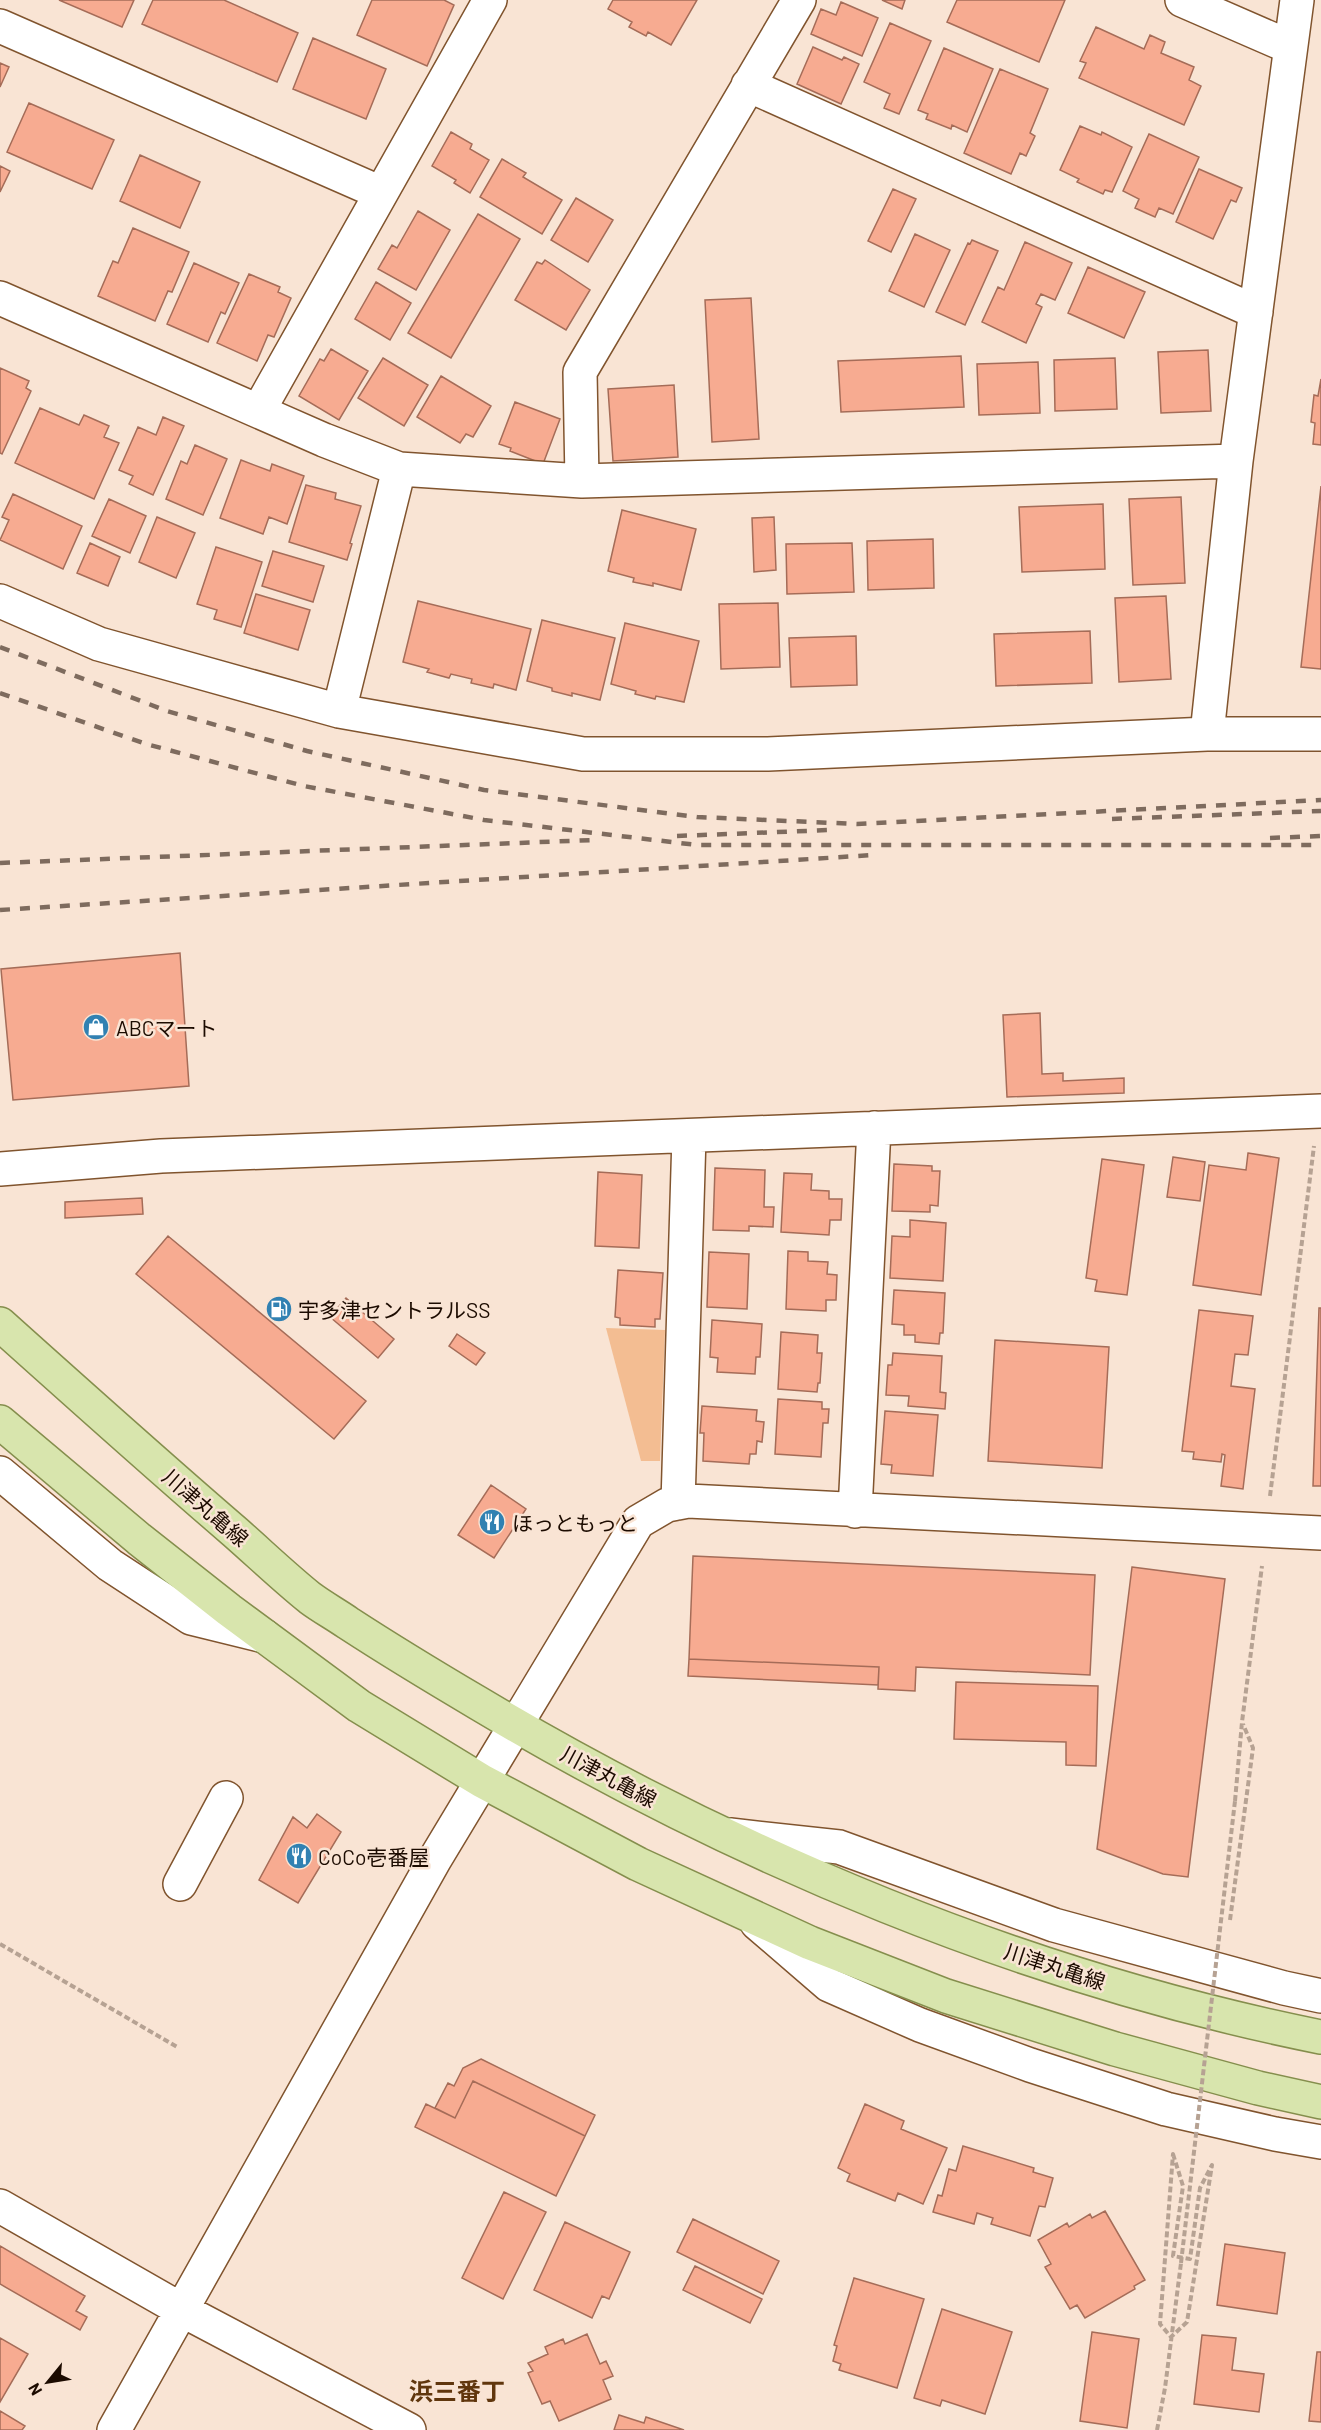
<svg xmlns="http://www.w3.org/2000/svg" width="1321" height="2430" viewBox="0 0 1321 2430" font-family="Barlow,'Noto Sans JP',sans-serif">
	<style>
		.green { fill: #f3bd92 }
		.building { fill: #f7ab91; stroke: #a56c58; stroke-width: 1.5 }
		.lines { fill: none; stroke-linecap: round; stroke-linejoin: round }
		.minor-casing { stroke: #80542e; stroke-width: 36 }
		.major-casing { stroke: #858e4d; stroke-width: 36 }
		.path { stroke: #b6a293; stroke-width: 4; stroke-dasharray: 6 3; stroke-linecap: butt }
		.minor { stroke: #fff; stroke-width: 33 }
		.major { stroke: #d8e5ad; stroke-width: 33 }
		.rail { stroke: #7e6b5e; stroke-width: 4.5; stroke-dasharray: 10 10; stroke-linecap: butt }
		.path-bridge { stroke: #b6a293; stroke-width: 4; stroke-dasharray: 6 3; stroke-linecap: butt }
		.labels { text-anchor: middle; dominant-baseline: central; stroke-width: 5; stroke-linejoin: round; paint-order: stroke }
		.poi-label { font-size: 21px; fill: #1c0b00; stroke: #f9e4d4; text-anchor: start }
		.street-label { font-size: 21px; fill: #1c0b00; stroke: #f9e4d4 }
		.quarter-label { font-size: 24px; font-weight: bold; fill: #60360d; stroke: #f9e4d4 }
	</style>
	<rect width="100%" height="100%" fill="#f9e4d4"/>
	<!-- green -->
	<path class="green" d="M606,1328l59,2 -5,131h-19z"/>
	<!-- building -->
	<path class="building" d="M59,0h75l-12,27z
		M153,0h71l74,33 -21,49 -135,-58z
		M372,0h72l10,5 -27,61 -70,-31z
		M613,0h84l-26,45 -23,-13 -2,4 -17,-9 3,-5 -24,-13z
		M882,0h23l-3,9z
		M957,0h108l-26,62 -92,-40z
		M841,2l37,16 -16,38 -51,-22 10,-25 15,6z
		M890,23l41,18 -32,73 -15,-6 6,-14 -26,-12z
		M1096,27l48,22 6,-14 15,7 -4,11 33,14 -5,13 12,6 -17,39 -105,-47 7,-15 -6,-2z
		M313,38l73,31 -20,50 -73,-30z
		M813,47l29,13 2,-3 15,7 -18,40 -44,-20z
		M944,48l49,21 -26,63 -15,-7 -1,4 -25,-10 2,-5 -10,-4z
		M0,63l9,4 -9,20z
		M1000,69l48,20 -18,44 5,3 -9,20 -6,-3 -9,21 -47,-21z
		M29,103l85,37 -22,49 -85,-37z
		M1080,126l21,9 1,-3 30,15 -20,45 -7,-2 -2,4 -26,-12 2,-3 -19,-9z
		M451,132l21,12 -2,5 19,11 -19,33 -16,-10 2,-3 -24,-14z
		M1149,134l50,23 -26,57 -14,-6 -4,9 -20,-9 4,-9 -16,-8z
		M140,155l60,27 -20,46 -60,-27z
		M502,159l24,14 -3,4 39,23 -20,34 -62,-37z
		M0,166l10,5 -10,21z
		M1199,169l43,19 -6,14 -5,-2 -18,39 -37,-17z
		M893,189l23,10 -25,53 -23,-11z
		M576,198l37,22 -25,42 -37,-22z
		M418,211l32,19 -34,60 -38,-21 14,-24 5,3z
		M478,214l42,25 -69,119 -43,-25z
		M133,228l56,24 -17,40 -4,-1 -13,30 -57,-25 15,-35 5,2z
		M915,234l35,16 -26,57 -35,-16z
		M972,240l26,11 -33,74 -29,-13 32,-69 2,1z
		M1025,242l47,21 -17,37 -14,-6 -5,10 6,3 -16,36 -44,-21 16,-35 6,3z
		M545,260l45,30 -24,40 -51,-30 22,-38 5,2z
		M194,263l45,20 -14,31 -4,-2 -13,30 -41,-18z
		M1088,267l57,25 -21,46 -56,-25z
		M249,274l31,13 -2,5 13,6 -17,39 -6,-2 -11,26 -40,-18z
		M376,282l35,21 -21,37 -35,-21z
		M751,298l8,141 -47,3 -7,-142z
		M331,349l37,22 -29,49 -40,-24 21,-37 4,2z
		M1208,350l3,61 -50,2 -3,-61z
		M961,356l3,51 -123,5 -3,-51z
		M383,358l45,27 -24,41 -46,-28z
		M1115,358l2,51 -62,2 -1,-51z
		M1038,362l2,51 -61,2 -2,-51z
		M0,368l29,13 -3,7 5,3 -29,63 -2,-1z
		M441,376l50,30 -18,31 -7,-3 -6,9 -43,-26z
		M1321,379v66l-8,-1 2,-21 -4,-1 3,-27 4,1z
		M674,385l4,72 -65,4 -5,-72z
		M515,402l45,17 -17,45 -33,-13 1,-3 -12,-4z
		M40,408l39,17 5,-10 25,11 -5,11 15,6 -25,56 -79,-36z
		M163,417l21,9 -31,69 -24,-11 4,-8 -14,-6 19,-43 18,8z
		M195,445l32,14 -24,56 -37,-16 15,-38 6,3z
		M241,460l29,11 2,-7 32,12 -17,48 -18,-7 -6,17 -43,-16z
		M306,485l30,8 -1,6 26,7 -11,37 2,1 -5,16 -58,-18z
		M1321,486v183l-20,-2z
		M13,494l69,32 -19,43 -63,-29 9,-20 -7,-3z
		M1181,497l4,86 -52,2 -4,-86z
		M109,499l37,17 -16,37 -38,-17z
		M1103,504l2,65 -83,3 -3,-65z
		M622,510l74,19 -15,61 -28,-7v3l-20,-4 1,-4 -26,-7z
		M157,517l38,16 -19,45 -37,-16z
		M774,517l2,53 -22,2 -2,-54z
		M933,539l1,49 -66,2 -1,-49z
		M90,543l30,14 -12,29 -31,-13z
		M852,543l2,49 -67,2 -1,-50z
		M216,547l46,15 -21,65 -27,-8 3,-9 -20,-6z
		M273,551l51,15 -11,36 -51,-16z
		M256,594l54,16 -12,40 -54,-17z
		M1166,596l5,83 -52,3 -4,-84z
		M418,601l113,28 -15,61 -22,-6 -1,4 -22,-5 1,-4 -21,-5 -2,4 -22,-6 2,-3 -26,-7z
		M778,603l2,64 -59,2 -2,-65z
		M542,620l73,18 -15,62 -28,-7v3l-20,-5v-3l-25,-7z
		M625,623l74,18 -15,61 -28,-6 -1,3 -20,-5 1,-3 -25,-7z
		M1090,631l2,52 -96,3 -2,-52z
		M856,636l1,49 -66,2 -2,-49z
		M180,953l9,133 -176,14 -12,-131z
		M1040,1013l2,61 21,-1v8l61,-3v15l-117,4 -4,-82z
		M1248,1153l31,5 -18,137 -68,-10 16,-120 37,5z
		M1173,1157l32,5 -5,39 -33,-4z
		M1102,1159l42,6 -17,130 -32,-4 2,-11 -11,-2z
		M894,1164l38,2v5h8l-2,35 -8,-1v7l-38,-1z
		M715,1168l50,2 -1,37h10l-1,20 -24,-1v5l-36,-1z
		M598,1172l44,3 -3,73 -44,-2z
		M784,1173l28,1 -1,16 18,1v8h13l-1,21h-11l-1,15 -48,-3z
		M142,1198l1,16 -78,4v-16z
		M910,1220l36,3 -3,58 -53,-3 2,-42 18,1z
		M168,1236l198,165 -32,38 -198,-165z
		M788,1251l20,1v9l20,1 -1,12 10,1 -1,25h-10v11l-40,-2z
		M709,1252l40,2 -2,55 -40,-2z
		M618,1270l45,3 -3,46h-5v8l-35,-2v-7l-5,-1z
		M894,1290l51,3 -2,40h-3l-1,11 -24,-2v-7h-11v-10l-12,-1z
		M346,1298l48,41 -16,19 -48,-41z
		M1319,1308h2v178h-8z
		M1199,1310l54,6 -5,39 -13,-1 -4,32 24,3 -12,100 -22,-3 4,-31 -3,-1 -1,8 -28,-3 1,-7 -12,-1z
		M712,1320l50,4 -2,33h-4l-1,17 -38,-2 1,-14 -8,-1z
		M781,1332l37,3 -1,18h5l-2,30h-2l-1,9 -39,-3z
		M457,1334l28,19 -9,12 -27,-19z
		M995,1340l114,7 -7,121 -114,-7z
		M893,1353l49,3 -2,36 6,1 -1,16 -37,-3 1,-10 -23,-1 2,-30h4z
		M778,1399l44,3v7h7l-1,14h-5l-2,34 -46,-3z
		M702,1406l55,4 -1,11 8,1 -2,20 -5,-1 -1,13h-6l-1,10 -46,-3 1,-28h-4z
		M885,1411l53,4 -5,61 -42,-3 1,-8 -11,-1z
		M491,1485l35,24 -32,49 -36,-23z
		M693,1556l402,19 -5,100 -174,-8 -1,24 -37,-2 1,-22 -190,-8z
		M1132,1567l93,12 -37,298 -25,-3 -66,-25z
		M689,1659l190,8 -1,18 -190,-9z
		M956,1682l142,4 -2,80 -30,-1v-23l-112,-3z
		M317,1814l24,18 -43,71 -39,-23 34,-63 14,11z
		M481,2059l114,56 -10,21 -112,-55 -18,37 -20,-10 13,-25 6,3 9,-18z
		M473,2081l112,55 -29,60 -141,-69 11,-23 29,14z
		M865,2104l39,17 -3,8 46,19 -24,56 -25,-11 -3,8 -48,-20 3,-7 -12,-6z
		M963,2146l71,22 -1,4 20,6 -8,29 -6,-1 -9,30 -39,-12 2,-6 -16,-5 -3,11 -41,-12 5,-17 4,1 7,-27 7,2z
		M504,2192l42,20 -43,87 -41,-21z
		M1105,2211l40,69 -11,6 1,3 -50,29 -8,-13 -7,4 -25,-42 6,-3 -13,-24 29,-17 2,4 21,-13 2,4z
		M693,2219l86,42 -16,33 -86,-42z
		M565,2222l65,30 -21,47 -7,-3 -10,22 -58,-28z
		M1225,2244l60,9 -8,61 -60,-9z
		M0,2246l85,50 -9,15 11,6 -7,13 -80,-46z
		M695,2266l67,33 -12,24 -67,-33z
		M854,2278l70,21 -27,89 -58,-18 2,-6 -8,-3 4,-15 -3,-1z
		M942,2309l70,23 -27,82 -43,-14 -2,6 -26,-8z
		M1092,2332l47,7 -12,89 -47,-7z
		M587,2334l13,30 6,-3 7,15 -10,4 8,19 -52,22 -9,-20 -8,3 -14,-31 5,-2 -5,-8 20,-9 -3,-7 18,-8 2,5z
		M1202,2335l34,3 -4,32 32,4 -5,38 -65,-8z
		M0,2338l28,16 -28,48z
		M1317,2352h4v70l-12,-1z
		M0,2411l25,15 -3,4h-22z
		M619,2415l25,8 2,-6 38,13h-70z"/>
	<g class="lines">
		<defs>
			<path id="minor" d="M1182,0l108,47
				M0,26l381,167
				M748,85l508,227
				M0,298l324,142 75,29 183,12 654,-20
				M259,410l231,-410
				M582,481l-2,-109 219,-372
				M0,601l99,43 240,67 244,43h185l439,-20h114
				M339,711l60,-242
				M1207,734l29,-273 61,-461
				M0,1169l161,-13 1160,-45
				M0,1473l110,92 81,53 73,18
				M678,1503l11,-367
				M855,1511l19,-383
				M730,1835l109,12 215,78 230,63 37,8
				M180,1884l46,-86
				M757,1923l72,62 91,40 110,40 136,44 109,25 46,8
				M0,2206l180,103 229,121
				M114,2430l321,-571 203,-337 29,-17 21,-4 633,32"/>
			<path id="major" d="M0,1324c78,70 156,140 235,208 25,22 49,45 75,66 12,9 25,16 38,25 43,28 86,54 130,80 258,154 548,275 843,334
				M0,1422l139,117 90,71 130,96 123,75 156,83 172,79 136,53 169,53 143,39 63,14"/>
		</defs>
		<!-- minor casing -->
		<use href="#minor" class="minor-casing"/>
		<!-- major casing -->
		<use href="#major" class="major-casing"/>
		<!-- path -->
		<path class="path" d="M1270,1496l44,-350
			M1235,1801l7,-79 20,-156
			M1230,1920l23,-172 -10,-24
			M0,1944l179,104
			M1173,2154l10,32 -10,70 17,3 10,-71 12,-23 -25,157 -16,15 -11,-13z
			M1157,2430l8,-42 16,-125"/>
		<!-- minor -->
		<use href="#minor" class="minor"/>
		<!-- major -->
		<use href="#major" class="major"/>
		<!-- rail -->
		<path class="rail" d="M0,647l167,64 140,40 177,39 213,27 160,7 464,-24
			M0,693l146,51 158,42 180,34 213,25h624
			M1112,819l209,-8
			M677,836l153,-6
			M1270,838l51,-2
			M0,863l594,-23
			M0,910l874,-55"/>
		<!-- path-bridge -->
		<path class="path-bridge" d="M1181,2263l54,-462"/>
	</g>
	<!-- icons -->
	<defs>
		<symbol id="shop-disc" viewBox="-11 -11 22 22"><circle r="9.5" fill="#3181b2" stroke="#f9e4d4"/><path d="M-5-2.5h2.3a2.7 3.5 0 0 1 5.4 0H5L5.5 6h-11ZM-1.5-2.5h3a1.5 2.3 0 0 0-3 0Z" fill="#fff"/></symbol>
		<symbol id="fuel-disc" viewBox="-11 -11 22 22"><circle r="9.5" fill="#3181b2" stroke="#f9e4d4"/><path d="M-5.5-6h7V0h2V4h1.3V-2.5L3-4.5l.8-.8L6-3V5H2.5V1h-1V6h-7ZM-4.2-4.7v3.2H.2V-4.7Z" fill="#fff"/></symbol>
		<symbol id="restaurant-disc" viewBox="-11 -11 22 22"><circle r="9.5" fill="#3181b2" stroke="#f9e4d4"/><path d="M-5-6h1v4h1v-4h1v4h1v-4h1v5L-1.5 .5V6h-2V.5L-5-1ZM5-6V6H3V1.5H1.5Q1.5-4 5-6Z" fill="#fff"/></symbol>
	</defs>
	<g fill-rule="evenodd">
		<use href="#shop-disc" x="81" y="1012" width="30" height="30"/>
		<use href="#fuel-disc" x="264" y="1294" width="30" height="30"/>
		<use href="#restaurant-disc" x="477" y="1507" width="30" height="30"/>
		<use href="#restaurant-disc" x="284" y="1841" width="30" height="30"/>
	</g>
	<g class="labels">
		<!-- poi labels -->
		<g class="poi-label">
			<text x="116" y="1027">ABCマート</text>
			<text x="298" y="1309">宇多津セントラルSS</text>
			<text x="512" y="1522">ほっともっと</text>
			<text x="318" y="1856">CoCo壱番屋</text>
		</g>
		<!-- street labels -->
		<g class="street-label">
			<text transform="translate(206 1507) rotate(41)">川津丸亀線</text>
			<text transform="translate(609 1776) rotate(28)">川津丸亀線</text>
			<text transform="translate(1055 1966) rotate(18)">川津丸亀線</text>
		</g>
		<!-- quarter labels -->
		<g class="quarter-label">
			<text x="457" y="2390">浜三番丁</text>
		</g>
	</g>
	<!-- north arrow -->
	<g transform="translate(48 2382) rotate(240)" stroke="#f9e4d4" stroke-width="4.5" paint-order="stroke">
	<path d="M0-4.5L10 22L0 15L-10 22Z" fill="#1c0b00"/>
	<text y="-9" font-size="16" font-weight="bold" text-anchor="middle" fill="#1c0b00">N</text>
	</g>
</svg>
